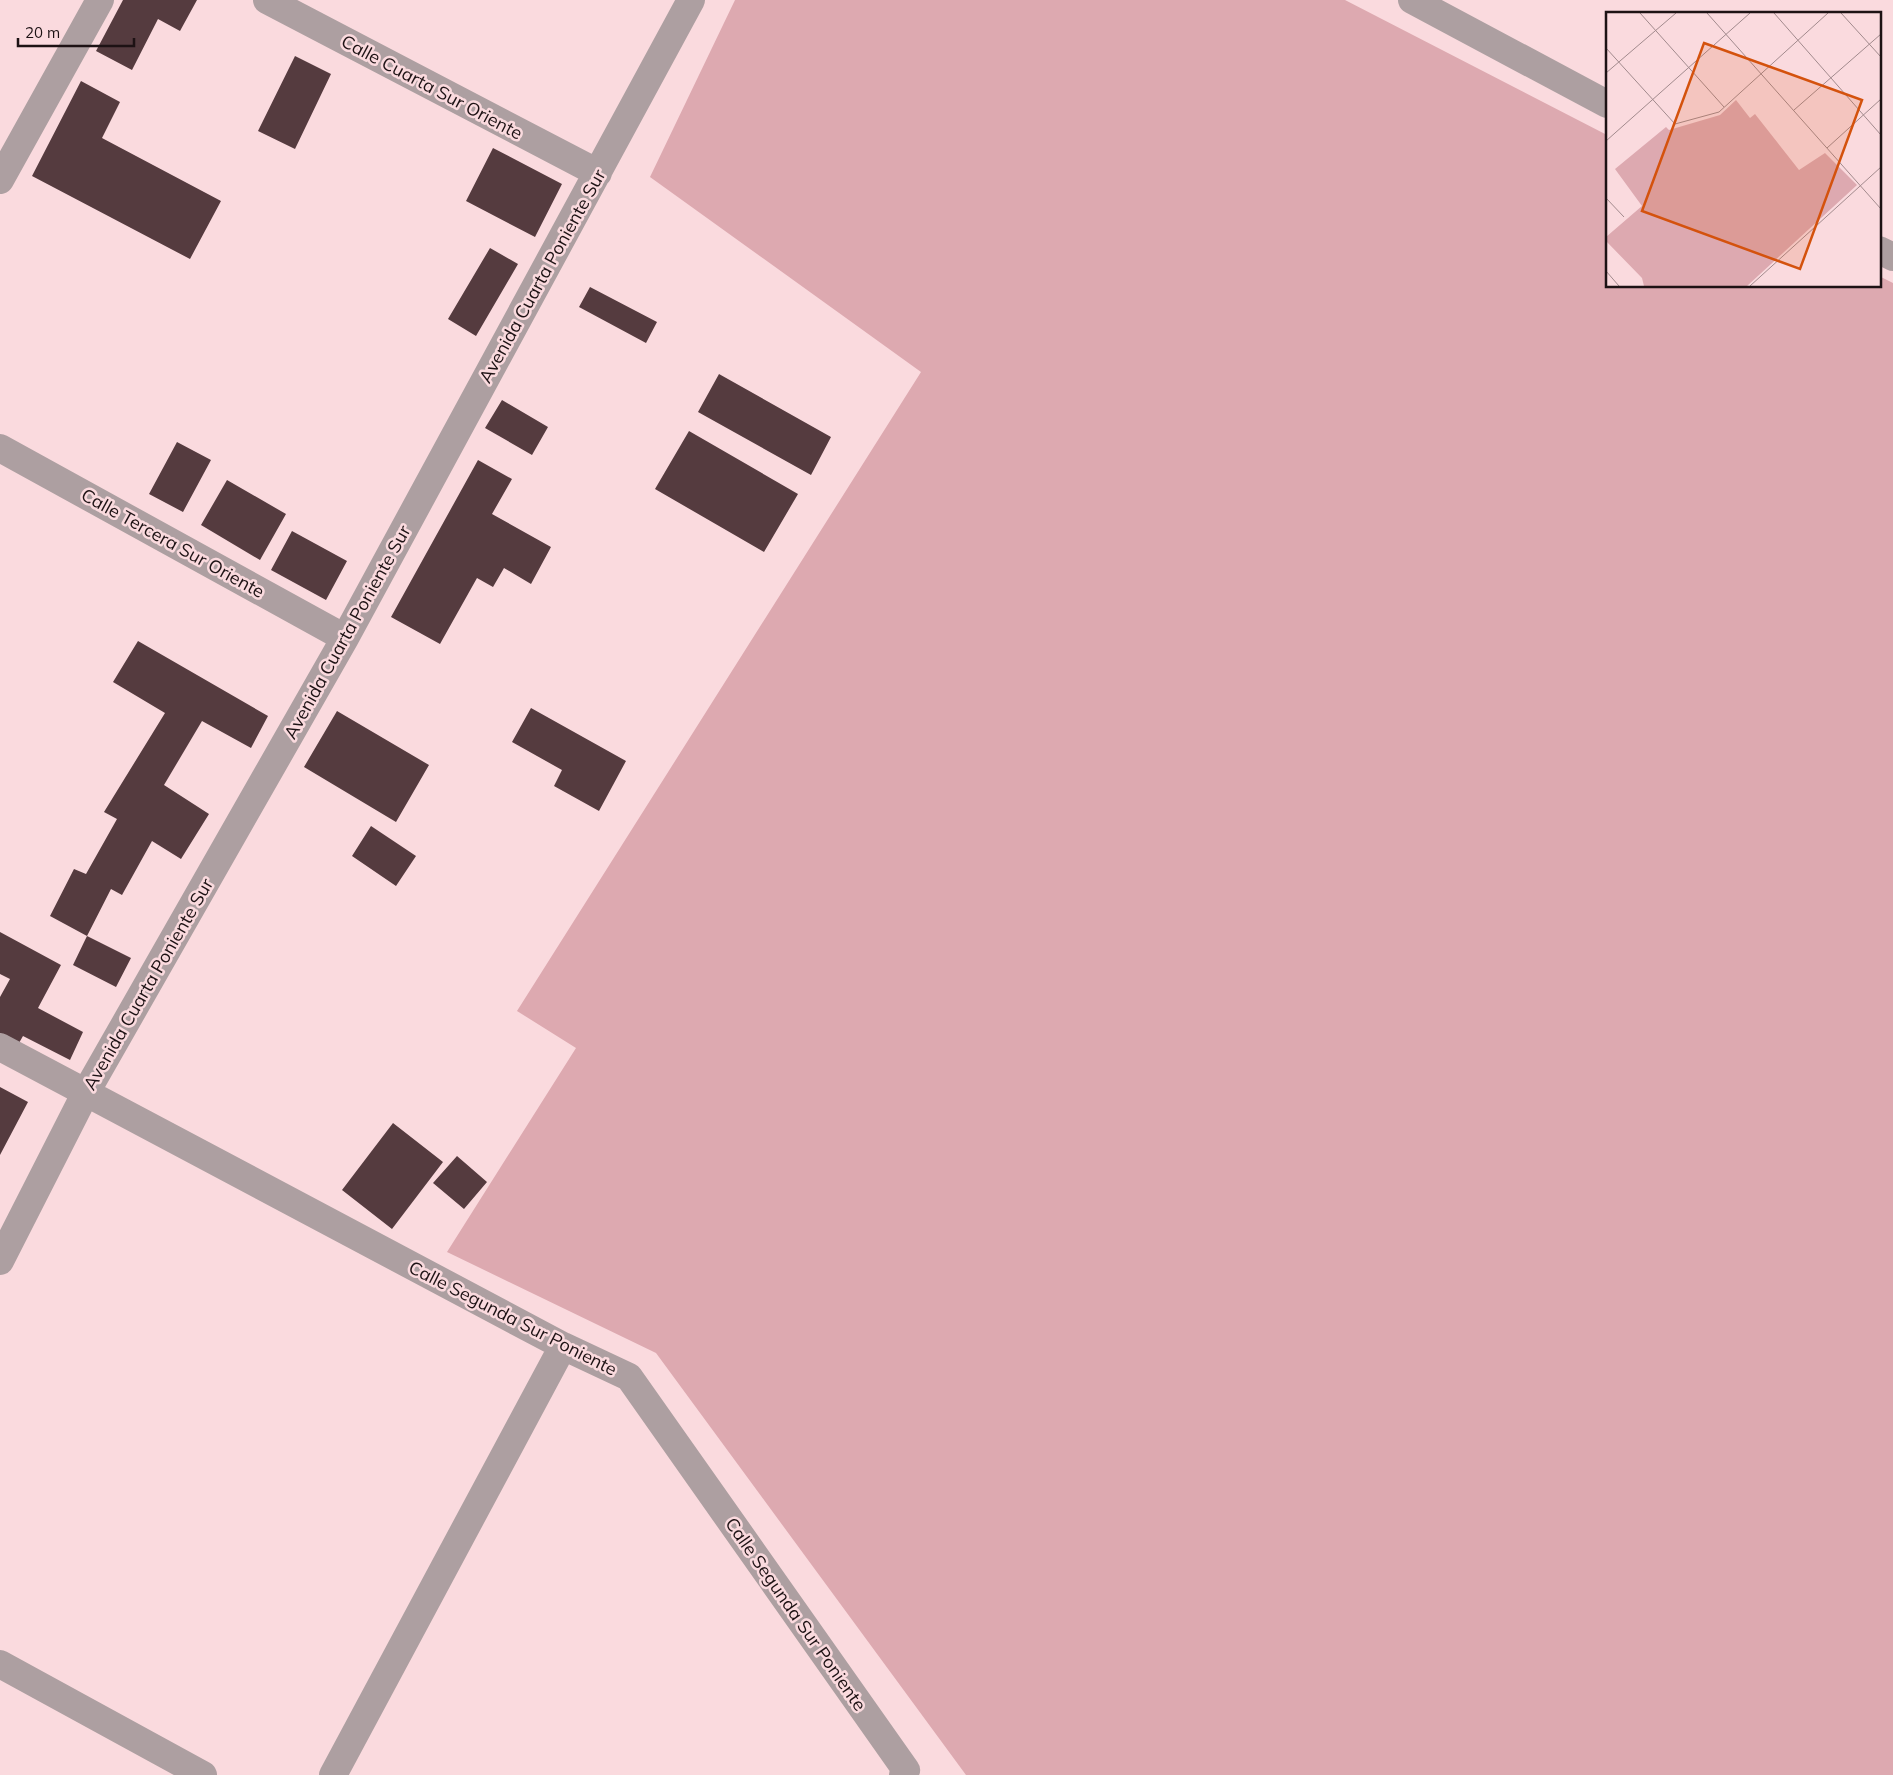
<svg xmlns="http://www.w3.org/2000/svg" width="1893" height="1775" viewBox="0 0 1893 1775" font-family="Mulish,sans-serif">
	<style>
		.green { fill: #dda9b0 }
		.building { fill: #553b3f }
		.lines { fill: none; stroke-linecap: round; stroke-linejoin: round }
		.minor { stroke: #ad9fa1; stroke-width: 28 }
		.labels { text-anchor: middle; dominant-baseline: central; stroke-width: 5; stroke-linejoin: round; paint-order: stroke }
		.street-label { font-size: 18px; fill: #1d1214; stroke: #fadade }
		.inset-road { fill: none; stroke: #a28a8d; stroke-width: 1 }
		.view { fill: #d4520d; fill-opacity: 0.15; stroke: #d4520d; stroke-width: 2.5 }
		.inset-edge { fill: none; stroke: #1d1214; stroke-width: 2.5 }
	</style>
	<rect width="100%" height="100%" fill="#fadade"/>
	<!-- green -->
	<path class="green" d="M735,0h610l262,135v151h272v-10l14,7v1492h-927l-310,-422 -209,-101 129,-204 -59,-37 404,-639 -271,-195z"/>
	<!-- building -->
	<path class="building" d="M123,0h74l-17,31 -22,-12 -26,51 -36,-19z
		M295,56l36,18 -36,75 -37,-18z
		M81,81l39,21 -18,36 119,63 -31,58 -158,-83z
		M493,148l69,36 -27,53 -69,-36z
		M490,248l28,16 -42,72 -28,-17z
		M590,287l67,35 -11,21 -67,-36z
		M719,374l112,63 -20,38 -113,-63z
		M502,400l46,27 -16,28 -47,-27z
		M689,431l109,63 -34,58 -109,-63z
		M177,442l34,18 -28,52 -34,-18z
		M478,460l34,19 -20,35 59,33 -20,37 -27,-16 -11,19 -16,-9 -37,66 -49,-27z
		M227,480l59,34 -26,46 -59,-35z
		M292,531l55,30 -21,39 -55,-30z
		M138,641l130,75 -17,32 -49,-27 -38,64 45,29 -28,45 -29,-18 -30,54 -11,-6 -24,47 -37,-20 24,-47 12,5 31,-55 -13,-7 61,-99 -52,-31z
		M531,708l95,53 -27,50 -45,-25 8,-16 -50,-28z
		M337,711l92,54 -33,57 -92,-55z
		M371,826l45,30 -20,30 -44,-30z
		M0,932l61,33 -23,43 45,24 -13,28 -47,-24 -4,7 -19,-10v-36l10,-18 -10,-5z
		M87,936l44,22 -15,29 -43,-22z
		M0,1087l28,15 -28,53z
		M393,1123l50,39 -51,67 -50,-39z
		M457,1156l30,26 -23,27 -31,-26z"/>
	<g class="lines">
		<!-- minor -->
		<path class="minor" d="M267,0l331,173
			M1412,0l195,104
			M0,180l100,-180
			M1879,250l14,7
			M0,448l345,190
			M0,1047l563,299 66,31 277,393 -3,5
			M0,1261l85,-167 260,-456 346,-638
			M0,1664l203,111
			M333,1775l230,-429"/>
	</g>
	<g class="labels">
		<!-- street labels -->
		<g class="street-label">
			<text transform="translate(432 87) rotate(28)">Calle Cuarta Sur Oriente</text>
			<text transform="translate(542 276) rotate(-61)">Avenida Cuarta Poniente Sur</text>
			<text transform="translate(173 543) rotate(29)">Calle Tercera Sur Oriente</text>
			<text transform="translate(347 632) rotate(-61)">Avenida Cuarta Poniente Sur</text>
			<text transform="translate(148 984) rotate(-60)">Avenida Cuarta Poniente Sur</text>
			<text transform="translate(513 1318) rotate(27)">Calle Segunda Sur Poniente</text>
			<text transform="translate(796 1614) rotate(55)">Calle Segunda Sur Poniente</text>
		</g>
	</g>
	<!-- overview -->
	<g transform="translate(1606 12)">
		<rect width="275" height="275" fill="#fadade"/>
		<path d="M130,88l14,18 5,-4 44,56 26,-17 32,32 -110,101h-103l-2,-8 -36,-37v-4l36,-31 -27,-37 51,-42 3,3 51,-15z" fill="#dda9b0"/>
		<path class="inset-road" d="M34,1l84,94M101,1l174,196M168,1l107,122M235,1l40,44M0,36l69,76 44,-12 109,-99M0,61l70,-60M188,98l87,-76M0,129l144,-128M221,136l54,-49M0,186l18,19M0,259l13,15M144,274l131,-119"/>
		<path class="view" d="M98,31l158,57 -62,169 -158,-58z"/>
		<rect width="275" height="275" class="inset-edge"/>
	</g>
	<!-- scale -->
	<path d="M18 38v8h116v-8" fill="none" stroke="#1d1214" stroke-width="2.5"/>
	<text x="25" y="38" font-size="15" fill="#1d1214" stroke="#fadade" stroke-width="4" paint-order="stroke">20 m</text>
</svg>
